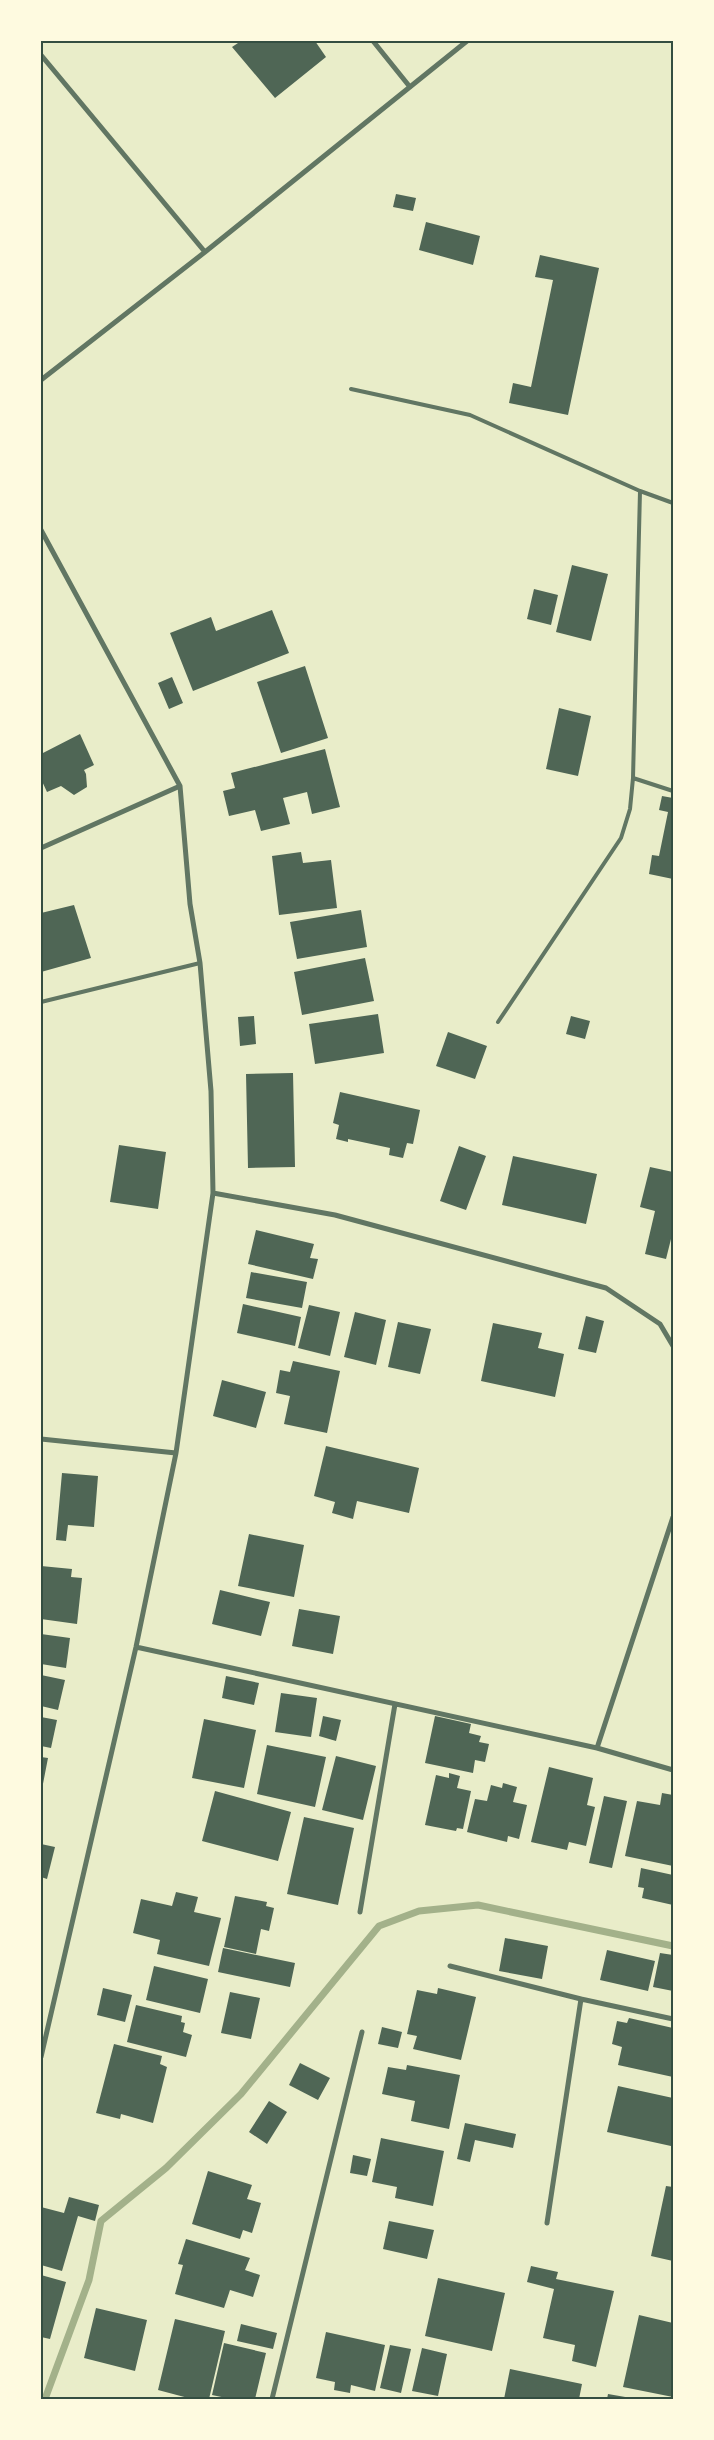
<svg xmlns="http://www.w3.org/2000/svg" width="714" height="2440" viewBox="0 0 714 2440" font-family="Mulish,sans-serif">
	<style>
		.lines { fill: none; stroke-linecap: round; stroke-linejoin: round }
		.stream { stroke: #a3b18a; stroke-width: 7 }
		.building { fill: #4f6655 }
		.service { stroke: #617663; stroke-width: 4 }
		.minor { stroke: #617663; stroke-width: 5 }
		.neatline { fill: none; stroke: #344e41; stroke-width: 2 }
	</style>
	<rect width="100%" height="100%" fill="#e9edc9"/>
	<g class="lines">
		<!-- stream -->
		<path class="stream" d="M45,2399l44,-119 12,-59 65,-53 75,-74 138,-168 40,-15 59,-6 195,41"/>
	</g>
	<!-- building -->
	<path class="building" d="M241,41h74l11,16 -51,41 -43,-51z
		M396,194l20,4 -3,13 -20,-4z
		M426,222l54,14 -7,29 -54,-15z
		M540,255l59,13 -31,147 -59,-12 4,-20 18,4 22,-107 -18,-3z
		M572,565l36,9 -17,67 -35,-9z
		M534,589l24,6 -7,30 -24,-6z
		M272,610l17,43 -96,38 -23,-58 41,-16 5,14z
		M305,666l23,72 -47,15 -24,-71z
		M172,677l11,26 -14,6 -11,-26z
		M559,708l32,8 -13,60 -32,-7z
		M80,734l14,31 -10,5 2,4 1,13 -13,8 -13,-9 -14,6 -6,-13v-25z
		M325,749l15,58 -28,7 -5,-22 -24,6 7,26 -29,7 -6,-21 -26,6 -6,-25 12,-3 -4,-15z
		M662,796l11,2v81l-24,-5 3,-19 7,1 9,-44 -9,-2z
		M301,852l2,11 28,-3 6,48 -58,7 -7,-59z
		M74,905l17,53 -50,14v-59z
		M361,910l6,37 -70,12 -7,-37z
		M365,958l9,43 -72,14 -8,-43z
		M378,1014l6,39 -69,11 -6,-40z
		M254,1016l2,28 -16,2 -2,-29z
		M571,1016l19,5 -5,18 -19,-5z
		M448,1032l39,14 -12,33 -39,-13z
		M293,1073l2,94 -47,1 -2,-94z
		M340,1092l80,18 -7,34 -6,-1 -4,15 -14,-3 1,-7 -42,-9v3l-12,-3 3,-14 -6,-2z
		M119,1145l47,7 -8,57 -48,-7z
		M459,1146l27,10 -20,54 -26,-9z
		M513,1156l84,18 -11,50 -84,-19z
		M650,1167l23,5v59l-7,28 -21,-5 10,-43 -15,-4z
		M256,1230l58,14 -4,14 8,1 -5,20 -65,-15z
		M251,1272l56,10 -5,26 -56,-10z
		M243,1304l58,13 -6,29 -58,-13z
		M309,1305l31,7 -10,44 -32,-8z
		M355,1312l31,8 -10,45 -32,-8z
		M586,1316l18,5 -8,32 -18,-4z
		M398,1322l33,7 -11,45 -32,-7z
		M493,1323l49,10 -4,15 26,6 -9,43 -74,-16z
		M293,1361l47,10 -13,62 -43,-9 6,-28 -14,-3 4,-23 10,2z
		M222,1380l44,12 -10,36 -43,-12z
		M326,1446l93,22 -10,45 -52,-12 -4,18 -21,-6 3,-11 -21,-6z
		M62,1473l36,3 -4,51 -26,-2 -2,16 -10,-1z
		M249,1534l55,11 -10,52 -56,-11z
		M41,1566l31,3 -1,8 11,1 -5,46 -36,-5z
		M220,1590l50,12 -9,34 -49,-12z
		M299,1609l41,7 -7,38 -41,-8z
		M41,1634l29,4 -4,30 -25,-4z
		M41,1675l24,5 -7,30 -17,-4z
		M226,1676l33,7 -5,22 -32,-7z
		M281,1693l36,5 -6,39 -36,-5z
		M323,1716l18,4 -5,21 -17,-5z
		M435,1716l36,8 -2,9 12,3 -2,6 10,2 -4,18 -10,-2 -2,13 -48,-10z
		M41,1717l16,3 -6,28 -10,-2z
		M204,1719l52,11 -12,58 -52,-10z
		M267,1745l59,12 -11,50 -58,-13z
		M336,1756l40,10 -13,54 -41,-10z
		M41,1757l7,1 -6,31h-1z
		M549,1767l44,11 -6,27 8,2 -9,39 -17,-4 -2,8 -36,-8z
		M449,1773l11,3 -3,12 14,3 -8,38 -6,-1 -1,3 -31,-6 11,-50 13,3z
		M503,1783l14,4 -4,15 14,3 -8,34 -11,-3 -1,6 -40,-10 8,-33 12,2 4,-16 11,3z
		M215,1791l76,21 -13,49 -76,-20z
		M662,1793l11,2v71l-48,-10 12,-55 23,4z
		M604,1796l23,5 -15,67 -23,-5z
		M304,1817l50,11 -16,77 -51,-11z
		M41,1844l14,3 -8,32 -6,-2z
		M641,1868l32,7v30l-31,-7 2,-10 -6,-1z
		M176,1892l22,5 -4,15 27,6 -12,48 -52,-12 3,-14 -27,-7 8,-34 31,7z
		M235,1896l32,6 -1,4 8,2 -5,23 -8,-2 -5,25 -32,-7z
		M505,1938l43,8 -6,33 -43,-8z
		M223,1948l72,15 -5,24 -72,-15z
		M607,1950l48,11 -7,30 -48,-11z
		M660,1953l13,2v36l-20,-4z
		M154,1966l54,13 -8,34 -54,-13z
		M103,1988l29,7 -7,27 -28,-7z
		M438,1988l38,9 -15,63 -48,-11 4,-13 -10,-2 10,-44 20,4z
		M230,1992l30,6 -9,41 -30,-6z
		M136,2005l46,11 -1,6 4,1 -2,9 9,3 -6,22 -59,-15z
		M629,2018l44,10v49l-55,-12 4,-18 -10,-3 5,-23 10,2z
		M382,2027l20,5 -4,16 -20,-4z
		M114,2044l48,12 -2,8 7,3 -14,56 -32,-9 -1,5 -24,-6z
		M300,2063l30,15 -12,22 -29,-15z
		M407,2065l53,10 -11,54 -38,-8 4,-20 -33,-7 6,-27 18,3z
		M618,2086l55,12 -2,48 -64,-14z
		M269,2101l18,11 -20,32 -18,-12z
		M465,2123l51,11 -3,14 -38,-8 -5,22 -13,-3z
		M381,2138l63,13 -11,55 -38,-8 2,-11 -25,-5z
		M353,2155l18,4 -4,17 -17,-3z
		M208,2171l44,14 -5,14 14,4 -9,30 -9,-3 -3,9 -48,-15z
		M666,2186l7,1v74l-22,-5z
		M69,2197l30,8 -4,16 -17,-5 -16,55 -21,-6v-58l23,6z
		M389,2221l45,9 -7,29 -44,-10z
		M186,2239l64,19 -5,12 15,5 -7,22 -23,-7 -6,18 -49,-14 8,-29 -5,-1z
		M531,2266l27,6 -2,7 58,12 -18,76 -24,-6 3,-16 -32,-7 11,-49 -27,-7z
		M41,2275l25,7 -16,57 -9,-2z
		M438,2278l67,15 -13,58 -67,-15z
		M96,2308l51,12 -12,51 -51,-13z
		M639,2315l34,8v74l-50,-10z
		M175,2319l50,12 -16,68h-17l-34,-9z
		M241,2324l36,9 -4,16 -36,-8z
		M326,2332l59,13 -10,46 -24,-6 -1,8 -16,-3 1,-8 -19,-4z
		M224,2343l42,10 -11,46h-24l-19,-4z
		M390,2345l21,4 -10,44 -21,-5z
		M422,2348l25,6 -9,42 -26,-5z
		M510,2369l72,15 -3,15h-75z
		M608,2394l23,4v1h-24z"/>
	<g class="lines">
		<!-- service -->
		<path class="service" d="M351,389l119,26 170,76
			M633,778l40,13
			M41,1002l159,-39
			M498,1022l123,-184 9,-29 3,-31 7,-287 33,12"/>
		<!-- minor -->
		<path class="minor" d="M373,41l37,46
			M41,55l164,197
			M41,380l164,-128 262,-211
			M41,530l139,256 10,118 10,59 11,128 2,102 -37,260 -40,194 -95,410
			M41,848l139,-62
			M213,1193l122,22 271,73 54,36 13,22
			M41,1439l135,14
			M136,1647l461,101 76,22
			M597,1748l76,-231
			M360,1912l35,-208
			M450,1966l131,33
			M547,2223l34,-224 92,20
			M272,2399l90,-367"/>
	</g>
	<!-- border -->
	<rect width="714" height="2440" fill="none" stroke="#fefae0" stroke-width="85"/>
	<rect x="42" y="42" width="630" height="2356" class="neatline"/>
</svg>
